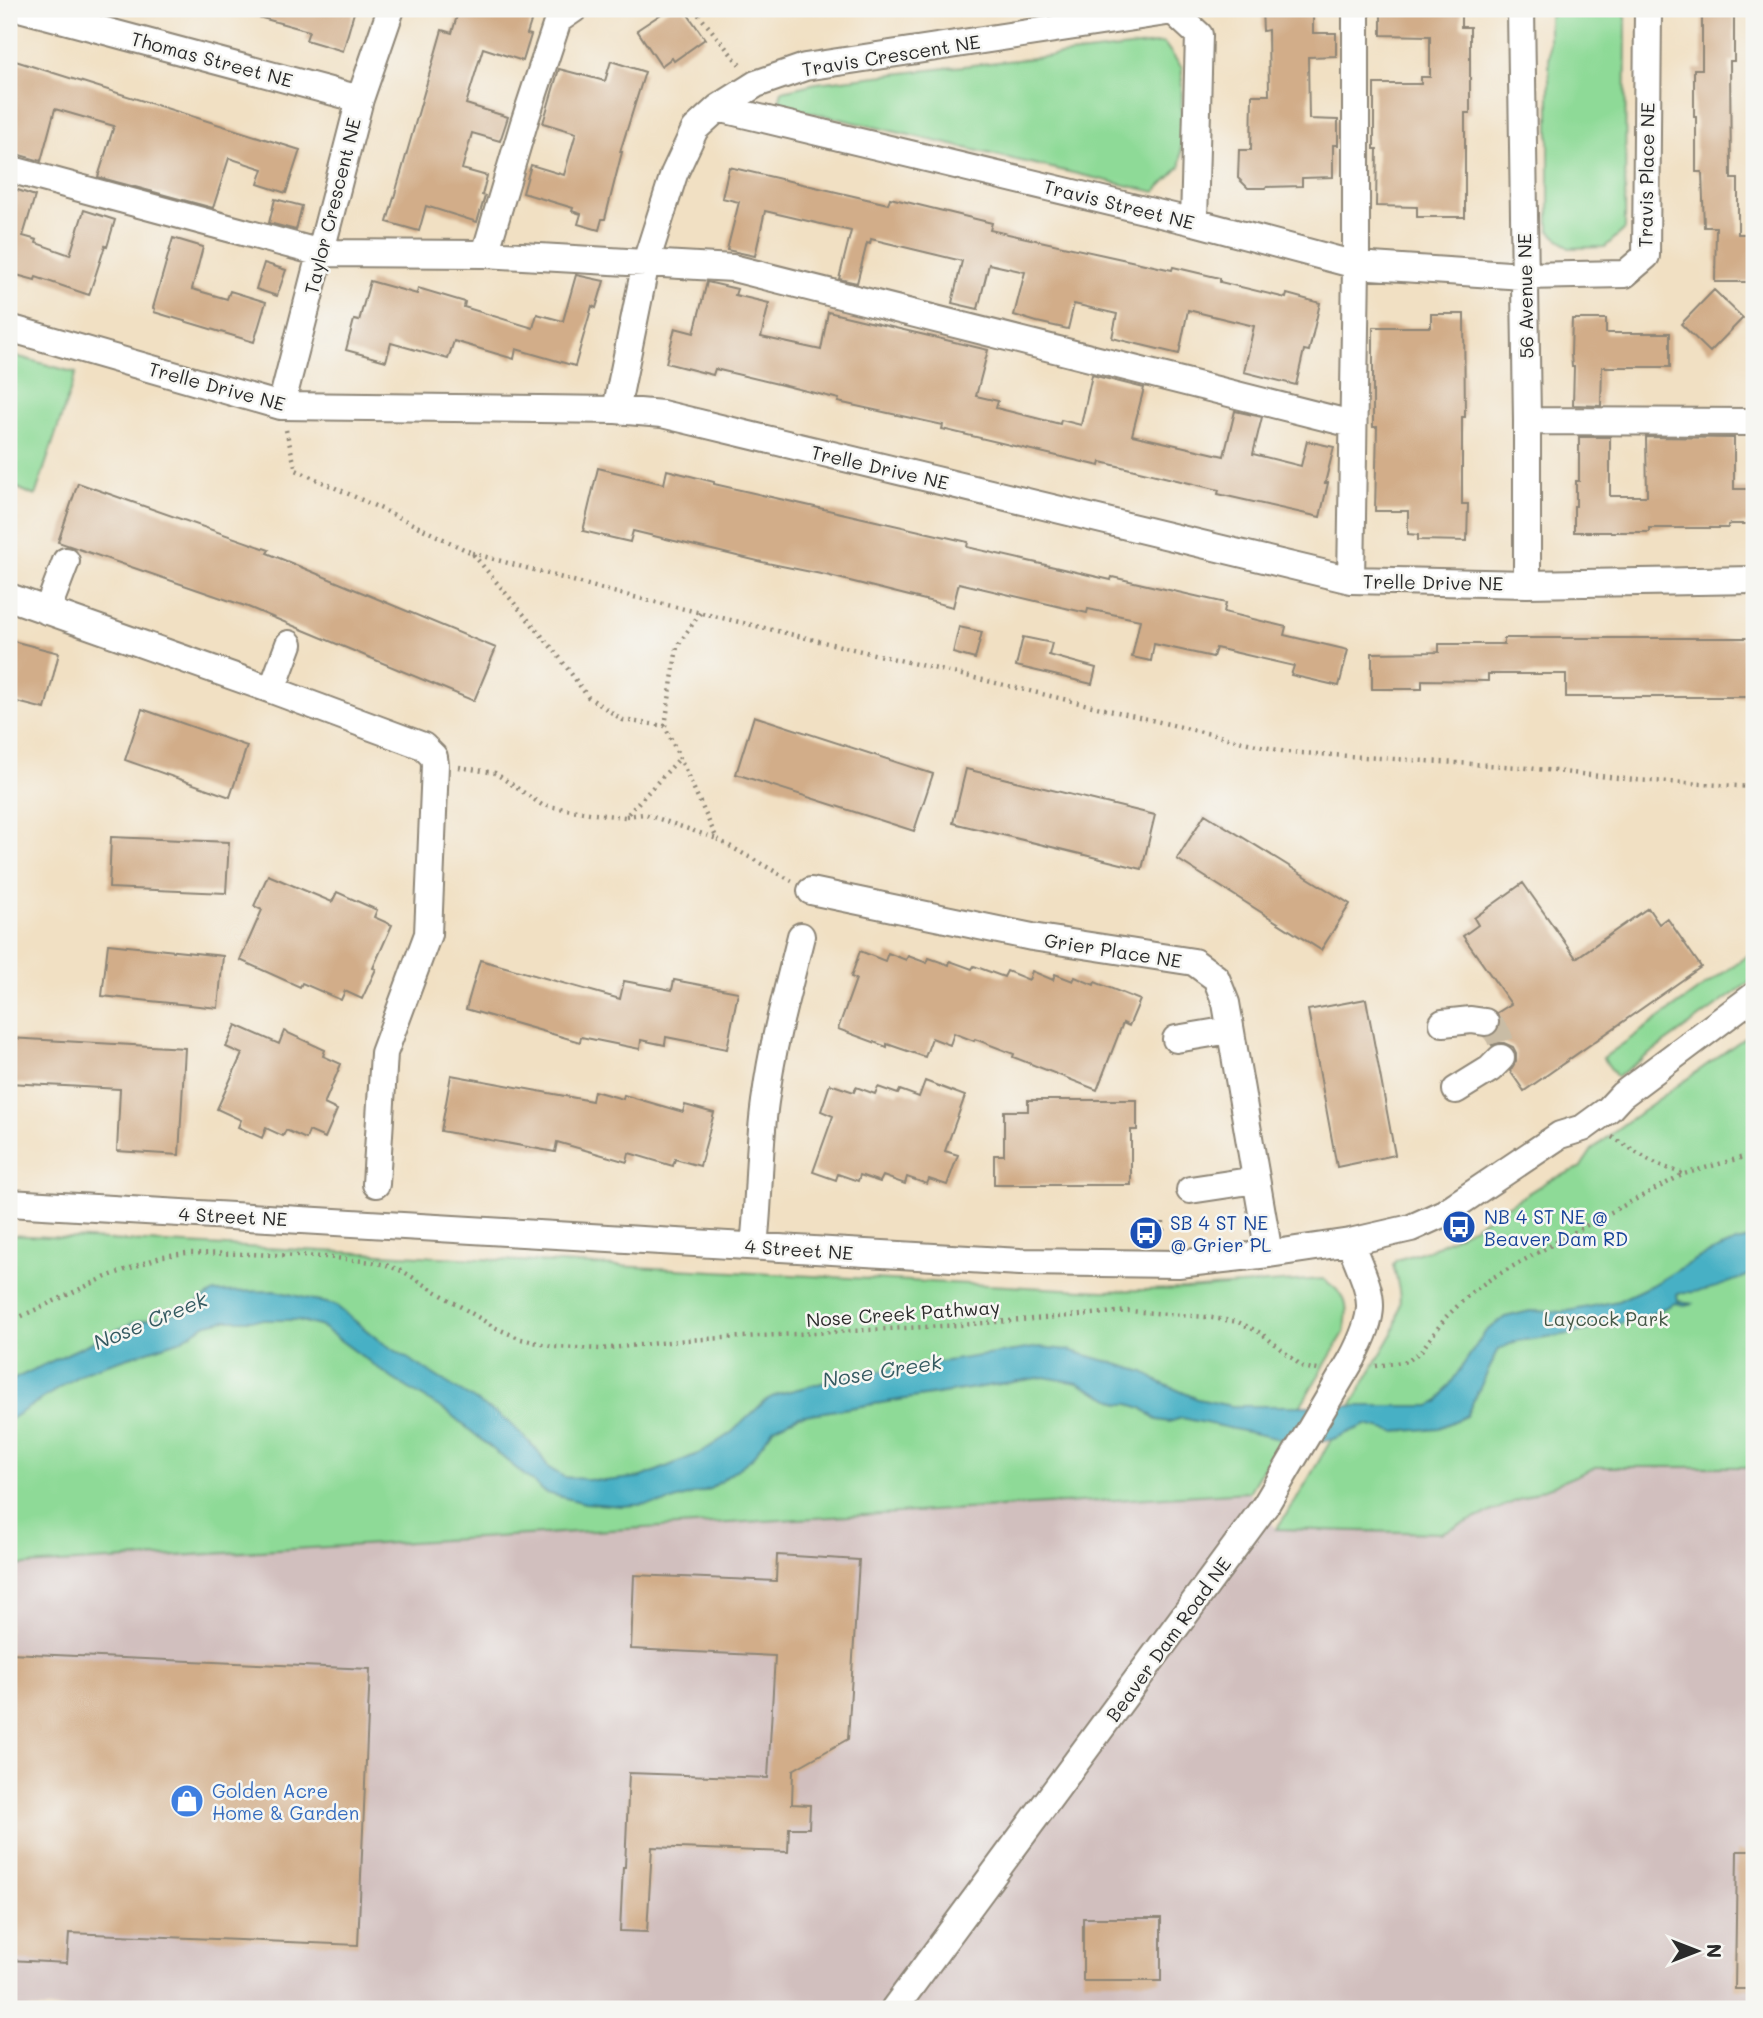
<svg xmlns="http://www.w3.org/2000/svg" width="1763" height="2018" viewBox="0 0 1763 2018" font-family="Mali,sans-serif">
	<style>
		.industrial { fill: #d1bfbe }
		.green { fill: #8eda97; stroke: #5c8261; stroke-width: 2 }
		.water { fill: #47b0c5; stroke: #396e78; stroke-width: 2 }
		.building { fill: #d2ad89 }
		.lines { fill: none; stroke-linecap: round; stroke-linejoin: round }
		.minor-tunnel { stroke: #c9bca5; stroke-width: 26; stroke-dasharray: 26 13; stroke-linecap: butt }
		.minor-casing { stroke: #8e8677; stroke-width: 30 }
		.path { stroke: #8e8677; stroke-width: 4.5; stroke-dasharray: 2 5; stroke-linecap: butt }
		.minor { stroke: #fff; stroke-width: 26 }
		.minor-bridge-casing { stroke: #8e8677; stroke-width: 30; stroke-linecap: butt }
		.minor-bridge { stroke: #fff; stroke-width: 26 }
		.labels { text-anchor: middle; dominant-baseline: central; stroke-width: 5; stroke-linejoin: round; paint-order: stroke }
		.street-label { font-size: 19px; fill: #2b2b2b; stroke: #f6f6f2 }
		.transit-label { font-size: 19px; fill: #164399; stroke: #f6f6f2; text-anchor: start }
		.park-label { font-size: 19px; fill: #445746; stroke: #f6f6f2 }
		.shop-label { font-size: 19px; fill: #366cbe; stroke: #f6f6f2; text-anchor: start }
		.water-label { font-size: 21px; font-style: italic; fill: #355a61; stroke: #f6f6f2 }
	</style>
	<rect width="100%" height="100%" fill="#f6f6f2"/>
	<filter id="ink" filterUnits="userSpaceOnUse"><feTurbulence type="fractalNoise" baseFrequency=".0143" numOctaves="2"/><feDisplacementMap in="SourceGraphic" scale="14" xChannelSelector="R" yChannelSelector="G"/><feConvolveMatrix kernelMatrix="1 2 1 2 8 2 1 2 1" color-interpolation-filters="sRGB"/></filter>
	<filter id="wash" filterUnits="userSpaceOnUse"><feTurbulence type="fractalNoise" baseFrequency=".00686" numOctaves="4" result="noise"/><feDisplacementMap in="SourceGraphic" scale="28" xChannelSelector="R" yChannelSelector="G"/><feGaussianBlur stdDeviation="1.57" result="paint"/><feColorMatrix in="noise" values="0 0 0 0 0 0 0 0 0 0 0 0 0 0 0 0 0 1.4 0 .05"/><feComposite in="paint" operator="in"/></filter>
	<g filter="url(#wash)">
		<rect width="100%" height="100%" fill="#f1e0c3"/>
		<!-- industrial -->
		<path class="industrial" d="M1596,1467h158v542h-1745v-443l1240,-74 27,37 165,4z"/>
		<!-- green -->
		<path class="green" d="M1559,9h58l9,7 -1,213 -20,18 -36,1 -20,-18v-213z
			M1164,43l18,25 -1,98 -26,26 -358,-83 -18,-7 3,-11 34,-8z
			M9,354l67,19 -41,123 -26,-12z
			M1754,951v28l-137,98 -14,-19z
			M1754,1031v436h-158l-155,66 -165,-4 19,-27 98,-169c9,-31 9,-36 0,-68l3,-5 35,-11 35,-18 82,-50 32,-13 12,-18 25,-21z
			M9,1235l1094,56 82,-2 138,-10c26,17 26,26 21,54l-95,159 -1240,74z"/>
		<!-- water -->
		<path class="water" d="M1754,1238v35c-19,7 -40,17 -61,19 -7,1 -10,-2 -16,3l1,6 16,2 -10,2 -9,-2 -34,16 -71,15 -53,7 -18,8 -33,67 -27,12 -44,4 -29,-7 -33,14 -34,4 -117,-25 -13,4 -12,-2 -15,-12 -13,-4h-8l-43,-21 -34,-6 -245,39 -25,12 -23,31 -41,30 -45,14 -44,3 -36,-3 -39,-10 -97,-80 -56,-34 -71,-52 -25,-7h-71l-19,4 -28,17 -93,30 -77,49v-37l7,-5 116,-55 52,-12 30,-19 62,-1 59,14 45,36 128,80 28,28 13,19 15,9 41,4 37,-4 58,-24 31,-20 35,-33 12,-6 75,-19 187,-28 28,3 76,22 13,9 41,18 33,7h199l8,-4 48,-71 19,-14 25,-6 33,1 55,-11 38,-18 40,-24 40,-17z"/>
		<g id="blocks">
			<!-- building -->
			<path class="building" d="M252,9h103l-12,42 -37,-11 3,-9 -58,-16z
				M459,9h64l11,3 -7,22 4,1 -8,26 -40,-13 -17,56 42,13 -8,24 -28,-8 -10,36 25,7 -5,19 3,1 -8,26 -51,-16 -7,25 -32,-9 55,-192 10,3z
				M669,9h15l21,30 -31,22 -2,-3 -11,8 -24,-36z
				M1262,9h51v24h23v23l-28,1 1,62 29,1v25h-5v32l-31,1v8l-36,1 -1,1h-17l-10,-10 1,-28h12l1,-55h17l-1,-65 -5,1z
				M1381,10l80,1v16h9v86h-5v104h-48v-10l-41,-1 1,-57h-3v-65h47v-7h9v-41l-49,-1z
				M1702,15h32v46h-4l1,118h7v55h15l-1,48h-37l1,-55h-12l-2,-55h-6v-55h-2v-48h8z
				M9,59l291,91 -14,43 -28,-9 5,-15 -34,-11 -16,50 -115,-31 16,-51 -59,-17 -14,52 -32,-9z
				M611,61l34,11 -25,80h2l-17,67h-3l-3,11 -21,-6 3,-10 -9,-3 1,-3 -50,-15 8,-28 33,10 12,-42 -33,-10 16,-54 46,12z
				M729,167l159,37 2,-6 102,25 -2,7 182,40 1,-3 47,11v4l66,16 1,-4 33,9 -11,48 -5,-1 -8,35 -52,-13 10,-46 -66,-16 -9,44 -67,-16 5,-24 -43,-10 -6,25 -31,-7 -23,-7 11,-43 -36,-8 -11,45 -26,-6 10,-42 -91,-22 -1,5 -3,-1 -10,40 -18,-4 12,-48 -86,-20 -10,45 -28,-6 12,-48 -17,-4z
				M9,187l26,9 -12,40 14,4 -1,3 34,12 14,-45 31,10 -8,27 -2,-1 -16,49 -53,-18 -1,3 -26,-7z
				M275,199l27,7 -6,24 -27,-7z
				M173,238l30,9 -11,42 35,10 3,-8 36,11 -12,40 -100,-30 1,-3 -2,-1z
				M264,263l22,7 -9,26 -21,-7z
				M576,275l28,6 -8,27 -4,-2 -17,60 -59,-17 -2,10 -60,-18 -6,18 -57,-16 -5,18 -40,-11 8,-30 5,1 11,-40 47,13 1,-6 47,14 -1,5 69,21 4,-14 26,7z
				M707,282l30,7 -2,6 34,8 -8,34 60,13 7,-38 160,38 -12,46 22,5 -2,7 64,16 1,-4 20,5 11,-50 52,13 -12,47 92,21 11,-45 27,6 -9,37 48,12 6,-25 27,6 -9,36h3l-8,34 -102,-23 1,-4 -118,-28 -1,4 -158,-37 1,-4 -105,-23 1,-3 -61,-15 -63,-15 -2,6 -47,-12 9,-35 19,5z
				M1714,290l29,28 -33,34 -29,-28z
				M1431,314h33l1,103h-3v87h6l-1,37 -49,-1v-5l-10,-1v-23h-33l2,-84h-4v-100h58z
				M1572,319h34v14h64v34h-68l-1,39 -28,-1 1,-38h-2l-1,-13z
				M1579,437h31v59h37l-1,-59 88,1v51h20v35h-23l-3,1v3h-79v4h-75v-26h2v-25h3z
				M598,468l66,16 3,-14 47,12v2l254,58 -1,5 144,33 1,-3 114,26 -2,9 62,15 -2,8 64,15 -9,36 -48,-11 3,-9 -78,-18 -3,9 -59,-13 -3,17 -19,-4 8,-37 -52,-11 -1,4 -128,-30 -6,24 -127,-32 -64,-13 -129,-31 -3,11 -47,-11z
				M78,483l191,67 -2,3 229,95 -22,53 -226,-94 -190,-65z
				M959,627l23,5 -7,27 -22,-6z
				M1023,637l29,6 -3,12 47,13 -4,16 -76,-18z
				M1504,638h250v59h-188v-23h-78v7l-66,-1v9h-50v-36l67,-1v-8h65z
				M9,640l50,13 -14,56 -36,-9z
				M142,709l105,37 -17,51 -105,-37z
				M754,716l179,58 -19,57 -178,-57z
				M966,769l189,46 -13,54 -189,-46z
				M1205,814l145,90 -29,46 -144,-91z
				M111,837l118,5 -3,51 -117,-5z
				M268,875l64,27 5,-10 40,18 -3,7 18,8 -19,43 3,1 -14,30 -17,-8 -4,9 -39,-17 -2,4 -60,-27 22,-50 -8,-4z
				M1523,883l53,75 72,-50 11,16 8,-6 34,49 -177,124 -14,-20 6,-10v-8l-3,-6 -9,-4h-6l-6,2 -6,-8 5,-1 7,-5 3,-7 -4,-11 14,-9 -48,-68 15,-11 -4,-7z
				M108,944l115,12 -5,52 -116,-12z
				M860,951l25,10 3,-8 18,7 2,-4 19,7 2,-5 20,7 1,-4 22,8 2,-3 30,11 3,-6 22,9 3,-9 21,9 2,-6 18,7 2,-4 19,8 1,-3 45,18 -11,26 -6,-3 -26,67 -84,-33 1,-3 -39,-15 -1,2 -20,-8 -4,12 -18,-7 -7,19 -38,-13v3l-49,-18 18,-50 -5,-2z
				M480,960l140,39 4,-18 48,9 2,-10 64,12 -11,57 -61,-12 -1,8 -24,-5 -1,9 -59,-12 -1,5 -114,-33z
				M1366,999l29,156 -58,12 -29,-157z
				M236,1025l43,19 5,-13 41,19 -2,6 18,8 -17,40 13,6 -12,28 -16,-7 -3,8 -20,-9 -3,6 -17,-8 -4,10 -24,-11 3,-7 -24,-11 25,-55 -16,-7z
				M9,1038l176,10 -6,107 -62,-4 3,-62 -111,-6z
				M451,1075l141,26 2,-10 29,8 1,-4 59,17 2,-7 29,8 -14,53 -25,-7 -2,7 -44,-13 -2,9 -70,-20 -2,10 -114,-21z
				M925,1081l40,15 -20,55 13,4 -11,30 -18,-6 -2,5 -20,-7 -2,7 -22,-8 -3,6 -20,-7 -2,6 -20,-7 -2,6 -23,-8 20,-56 -12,-5 9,-27 24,8 2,-5 19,7 3,-7 20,7 2,-4 19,7z
				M1028,1100h109v30h-6v55h-137v-30h10v-44h24z
				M777,1555l82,5 -11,179 -55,31 -1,34 18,1 -1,23h-20l-1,24 -136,-5 -5,85 -27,-1 3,-64h2l4,-94 139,5 7,-122 -144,-7 3,-74 142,6z
				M9,1653l361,16 -12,276 -289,-12 -2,30 -58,-3z
				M1737,1851h17v138h-19z
				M1083,1918h78v63h-78z"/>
		</g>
	</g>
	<g filter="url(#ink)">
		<use href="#blocks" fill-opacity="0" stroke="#8e8677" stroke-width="2"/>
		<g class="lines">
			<!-- minor-tunnel -->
			<path class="minor-tunnel" d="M1485,1022c14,9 19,20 16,36"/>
			<defs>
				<path id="minor" d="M23,9l337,90
					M1521,9l6,412v163
					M718,108l476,114 162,43 168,11 101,-2 21,-18 2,-247
					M9,169l312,84 164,1 248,14 619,156
					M485,254l39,-131 34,-103 16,-11
					M9,328l272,78 335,4 46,4 689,166 176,4 227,-4
					M281,406l79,-307 31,-90
					M616,410l30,-148 28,-88 21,-45 23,-21 38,-24 49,-17 368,-56 26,24 -5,187
					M1527,421l227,1
					M1351,580l5,-315v-256
					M9,597l263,93 17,-46
					M47,611l19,-50
					M272,690l151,56 11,11 1,8 -7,169 -44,119 -8,131
					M811,891l221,46 162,25 22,16 10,25 43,251
					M1443,1023l28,-3 14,2
					M1176,1039l54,-9
					M1456,1090l34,-21 11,-11
					M1190,1190l66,-10
					M9,1203l1011,59 158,2 91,-10 81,-12 61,-14 33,-15 116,-78 23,-7 26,-19 13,-14 132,-99
					M1350,1242c21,55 31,61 2,117
					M754,1245c6,-50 4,-101 12,-150 7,-54 22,-106 35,-159
					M894,2009l371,-503"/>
			</defs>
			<!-- minor casing -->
			<use href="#minor" class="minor-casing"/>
			<!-- path -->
			<path class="path" d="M694,9l46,56
				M286,430l10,40 90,41 86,42 85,101 31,43 35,23 42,6 52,113 75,42
				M472,553l141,39 673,160 233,15 116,13 119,7
				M665,726l12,-79 23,-34
				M459,767l36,6 47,32 53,9 30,3 55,-59
				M626,816l19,-2 72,25
				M1612,1137l44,27 28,10
				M1163,1222v11
				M9,1322l97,-45 57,-21 24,-3 63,1 75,3 47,5 14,3 18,7 90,55 27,12 34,8 47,2 85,-9 273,-15 169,-14 77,6 32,5 23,11 42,34 15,3
				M1376,1366l32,-5 13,-10 25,-34 26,-25 20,-14 106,-59 86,-45 70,-20"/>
			<!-- minor -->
			<use href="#minor" class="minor"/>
			<defs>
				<path id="minor-bridge" d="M1265,1506l87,-147"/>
			</defs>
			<!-- minor-bridge casing -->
			<use href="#minor-bridge" class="minor-bridge-casing"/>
			<!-- minor-bridge -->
			<use href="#minor-bridge" class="minor-bridge"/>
		</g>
	</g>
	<!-- icons -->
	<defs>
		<symbol id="bus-disc" viewBox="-11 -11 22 22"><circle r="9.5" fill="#1a4fb4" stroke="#f6f6f2"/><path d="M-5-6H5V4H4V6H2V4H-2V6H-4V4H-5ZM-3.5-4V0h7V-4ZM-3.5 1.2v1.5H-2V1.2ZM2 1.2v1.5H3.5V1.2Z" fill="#fff"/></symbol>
		<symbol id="shop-disc" viewBox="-11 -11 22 22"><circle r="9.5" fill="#3f7fe0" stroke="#f6f6f2"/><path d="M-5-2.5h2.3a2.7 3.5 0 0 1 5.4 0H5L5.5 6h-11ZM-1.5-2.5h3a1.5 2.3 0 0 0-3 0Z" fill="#fff"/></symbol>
	</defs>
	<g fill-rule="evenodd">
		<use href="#bus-disc" x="1440" y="1208" width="38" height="38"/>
		<use href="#bus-disc" x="1127" y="1214" width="38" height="38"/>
		<use href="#shop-disc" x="168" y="1782" width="38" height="38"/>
	</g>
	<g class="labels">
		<!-- street labels -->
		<g class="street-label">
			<text transform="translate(891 55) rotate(-9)">Travis Crescent NE</text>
			<text transform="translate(212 59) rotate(15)">Thomas Street NE</text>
			<text transform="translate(1646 175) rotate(-89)">Travis Place NE</text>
			<text transform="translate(1119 204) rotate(14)">Travis Street NE</text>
			<text transform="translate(332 206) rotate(-76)">Taylor Crescent NE</text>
			<text transform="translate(1525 296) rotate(-91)">56 Avenue NE</text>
			<text transform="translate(217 386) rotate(15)">Trelle Drive NE</text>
			<text transform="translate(880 467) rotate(13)">Trelle Drive NE</text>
			<text transform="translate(1433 582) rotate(1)">Trelle Drive NE</text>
			<text transform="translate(1113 950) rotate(9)">Grier Place NE</text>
			<text transform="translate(233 1216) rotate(3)">4 Street NE</text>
			<text transform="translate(799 1249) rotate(4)">4 Street NE</text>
			<text transform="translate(903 1313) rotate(-4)">Nose Creek Pathway</text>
			<text transform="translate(1168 1639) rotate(-54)">Beaver Dam Road NE</text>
		</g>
		<!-- transit labels -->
		<g class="transit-label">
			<text x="1484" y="1216">NB 4 ST NE @<tspan x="1484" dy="22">Beaver Dam RD</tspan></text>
			<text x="1170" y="1222">SB 4 ST NE<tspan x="1170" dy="22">@ Grier PL</tspan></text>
		</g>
		<!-- park labels -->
		<g class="park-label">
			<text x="1606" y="1318">Laycock Park</text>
		</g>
		<!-- shop labels -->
		<g class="shop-label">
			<text x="212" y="1790">Golden Acre<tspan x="212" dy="22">Home &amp; Garden</tspan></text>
		</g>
		<!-- water labels -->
		<g class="water-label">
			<text transform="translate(150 1320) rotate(-22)">Nose Creek</text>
			<text transform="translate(882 1370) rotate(-9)">Nose Creek</text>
		</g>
	</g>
	<!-- margin -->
	<rect width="1763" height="2018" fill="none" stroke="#f6f6f2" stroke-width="35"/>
	<!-- north arrow -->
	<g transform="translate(1697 1951) rotate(90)" stroke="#f6f6f2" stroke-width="5" paint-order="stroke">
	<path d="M0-5L12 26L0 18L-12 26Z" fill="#2b2b2b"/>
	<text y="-10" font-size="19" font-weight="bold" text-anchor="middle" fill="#2b2b2b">N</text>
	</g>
</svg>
